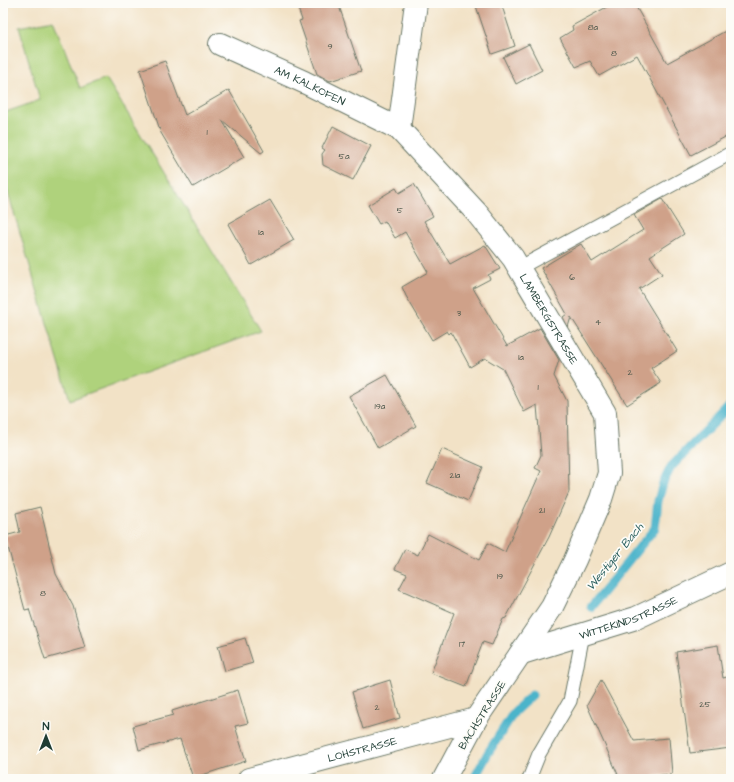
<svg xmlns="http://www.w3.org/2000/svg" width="734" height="782" viewBox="0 0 734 782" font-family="'Architects Daughter',sans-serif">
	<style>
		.green { fill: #afd27b; stroke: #678858 }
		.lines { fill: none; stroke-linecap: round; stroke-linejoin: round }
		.stream { stroke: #4cb4ca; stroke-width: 9 }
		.building { fill: #cfa189 }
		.service-casing { stroke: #697767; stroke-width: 15 }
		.minor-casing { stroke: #697767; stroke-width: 24 }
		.service { stroke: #fff; stroke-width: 13 }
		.minor { stroke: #fff; stroke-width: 22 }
		.labels { text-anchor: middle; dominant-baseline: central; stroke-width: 3.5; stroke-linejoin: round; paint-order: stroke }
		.number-label { font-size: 9px; fill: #4b5649 }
		.street-label { font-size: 11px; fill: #1f3d34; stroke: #fdfcf7 }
		.water-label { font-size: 12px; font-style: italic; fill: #2c6161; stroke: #fdfcf7 }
	</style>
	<rect width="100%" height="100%" fill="#fdfcf7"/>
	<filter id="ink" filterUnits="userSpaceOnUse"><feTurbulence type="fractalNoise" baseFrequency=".025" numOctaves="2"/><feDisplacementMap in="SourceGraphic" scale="8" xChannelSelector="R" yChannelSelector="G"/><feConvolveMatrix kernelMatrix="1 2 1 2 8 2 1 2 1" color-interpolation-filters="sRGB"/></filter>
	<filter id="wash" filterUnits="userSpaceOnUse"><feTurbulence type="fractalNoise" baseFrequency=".012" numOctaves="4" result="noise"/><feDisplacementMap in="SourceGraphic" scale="16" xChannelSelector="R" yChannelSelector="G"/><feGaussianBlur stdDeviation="0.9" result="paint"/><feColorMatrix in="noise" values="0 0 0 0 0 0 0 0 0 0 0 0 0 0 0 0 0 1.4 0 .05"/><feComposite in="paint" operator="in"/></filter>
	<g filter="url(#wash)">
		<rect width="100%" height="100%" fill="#f2e2c6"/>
		<!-- green -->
		<path class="green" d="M53,20l27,68 26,-10 155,253 -191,69 -67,-224v-63l37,-13 -21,-73z"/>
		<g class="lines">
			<!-- stream -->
			<path class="stream" d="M591,607l64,-79 3,-27 5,-18 8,-16 60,-62
				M474,779l14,-26 26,-41 18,-17"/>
		</g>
		<g id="blocks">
			<!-- building -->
			<path class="building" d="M296,3h42l23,68 -31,10 -13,-7 -18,-53 3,-1z
				M475,3h26l14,43 -23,8z
				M614,3h20l33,60 64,-35v106l-40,21 -54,-100 -38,21 -9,-15 -14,6 -16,-29 13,-8 -1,-4z
				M529,44l13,26 -26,14 -13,-27z
				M165,61l20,54 44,-25 35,61 -3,2 -39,-33 22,37 -51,30 -32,-54 -21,-63z
				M333,126l38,20 -18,34 -30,-15 -1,-11 3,-4 -3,-2z
				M414,184l19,32 -9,5 26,43 35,-19 15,24 -12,6 2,4 -17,9 34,58 33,-18 19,32 -5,16 13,25 2,91 -20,45 -43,81 -3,1 -11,26 -9,-3 -17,45 -35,-14 23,-60 -55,-24 8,-15 -12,-5 10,-20 13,6 10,-21 51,26 9,-17 17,9 36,-81 -6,-3 6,-13 -4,-50 -13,7 -21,-43 -18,-11 -15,9 -19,-35 -2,2 -2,-3 -15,9 -26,-44 -4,-9 26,-15 -23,-40 -10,6 -10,-17 -6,3 -11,-19 28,-17 3,5z
				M662,199l22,35 -34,22 12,18 -23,15 38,62 -26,17 10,15 -34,22 -56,-88 -3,10 -5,-10 4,-3 -26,-46 40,-24 11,18 51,-32 -9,-15z
				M270,200l24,40 -43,25 -23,-41z
				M387,375l29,51 -38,22 -29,-52z
				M442,449l41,18 -15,34 -41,-18z
				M40,507l16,67 17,32 12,42 -40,11 -16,-50 -4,1 -20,-74 15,-4 -4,-19z
				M245,638l8,25 -28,8 -7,-25z
				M718,645l5,33 8,-2v72l-41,5 -14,-101z
				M390,680l10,38 -37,11 -11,-37z
				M601,680l33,61 35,-3 3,36 -19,2 1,3h-34l-33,-74z
				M238,690l10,33 -13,3 11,35 -53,17 -13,-39 -41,11 -6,-24 40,-11 -1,-4z"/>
		</g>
	</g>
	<g filter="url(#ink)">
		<use href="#blocks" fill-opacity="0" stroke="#697767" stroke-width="1"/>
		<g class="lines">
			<defs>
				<path id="service" d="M519,268l212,-115
					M529,779l10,-25 31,-53 13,-67"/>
				<g id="minor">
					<path id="s1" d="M220,44l84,38 95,47 77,83 37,46 92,155 4,60 -8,26 -26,61 -23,47 -76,112 -32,60"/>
					<path d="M399,129l17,-126"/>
					<path id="s2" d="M522,653l114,-35 95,-45"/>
					<path id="s3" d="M249,779l227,-60"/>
				</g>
			</defs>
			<!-- service casing -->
			<use href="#service" class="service-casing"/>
			<!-- minor casing -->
			<use href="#minor" class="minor-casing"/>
			<!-- service -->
			<use href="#service" class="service"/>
			<!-- minor -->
			<use href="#minor" class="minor"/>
		</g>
	</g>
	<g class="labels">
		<!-- number labels -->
		<g class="number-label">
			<text x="593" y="27">8a</text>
			<text x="330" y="46">9</text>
			<text x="614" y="53">8</text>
			<text x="207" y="132">1</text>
			<text x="344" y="156">5a</text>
			<text x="400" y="210">5</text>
			<text x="261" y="232">1a</text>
			<text x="572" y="277">6</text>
			<text x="459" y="313">3</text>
			<text x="598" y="322">4</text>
			<text x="521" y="357">1a</text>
			<text x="630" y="372">2</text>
			<text x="538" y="387">1</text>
			<text x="380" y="406">19a</text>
			<text x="455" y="475">21a</text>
			<text x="542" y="510">21</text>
			<text x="500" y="576">19</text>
			<text x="43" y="593">8</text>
			<text x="462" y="644">17</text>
			<text x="705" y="704">25</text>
			<text x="377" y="707">2</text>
		</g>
		<!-- street labels -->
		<g class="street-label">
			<text stroke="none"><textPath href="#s1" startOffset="99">AM KALKOFEN</textPath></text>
			<text stroke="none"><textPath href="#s1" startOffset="441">LAMBERGSTRASSE</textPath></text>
			<text stroke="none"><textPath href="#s2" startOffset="112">WITTEKINDSTRASSE</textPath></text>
			<text transform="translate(482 715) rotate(-58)">BACHSTRASSE</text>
			<text stroke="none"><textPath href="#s3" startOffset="117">LOHSTRASSE</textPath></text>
		</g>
		<!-- water labels -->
		<g class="water-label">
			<text transform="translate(615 557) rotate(-51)">Westiger Bach</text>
		</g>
	</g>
	<!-- margin -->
	<rect width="734" height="782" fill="none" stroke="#fdfcf7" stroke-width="16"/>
	<!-- north arrow -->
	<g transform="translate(46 736)" stroke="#fdfcf7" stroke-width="3" paint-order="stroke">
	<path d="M0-3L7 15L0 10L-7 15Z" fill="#1f3d34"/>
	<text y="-6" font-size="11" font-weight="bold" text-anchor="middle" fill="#1f3d34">N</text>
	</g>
</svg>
